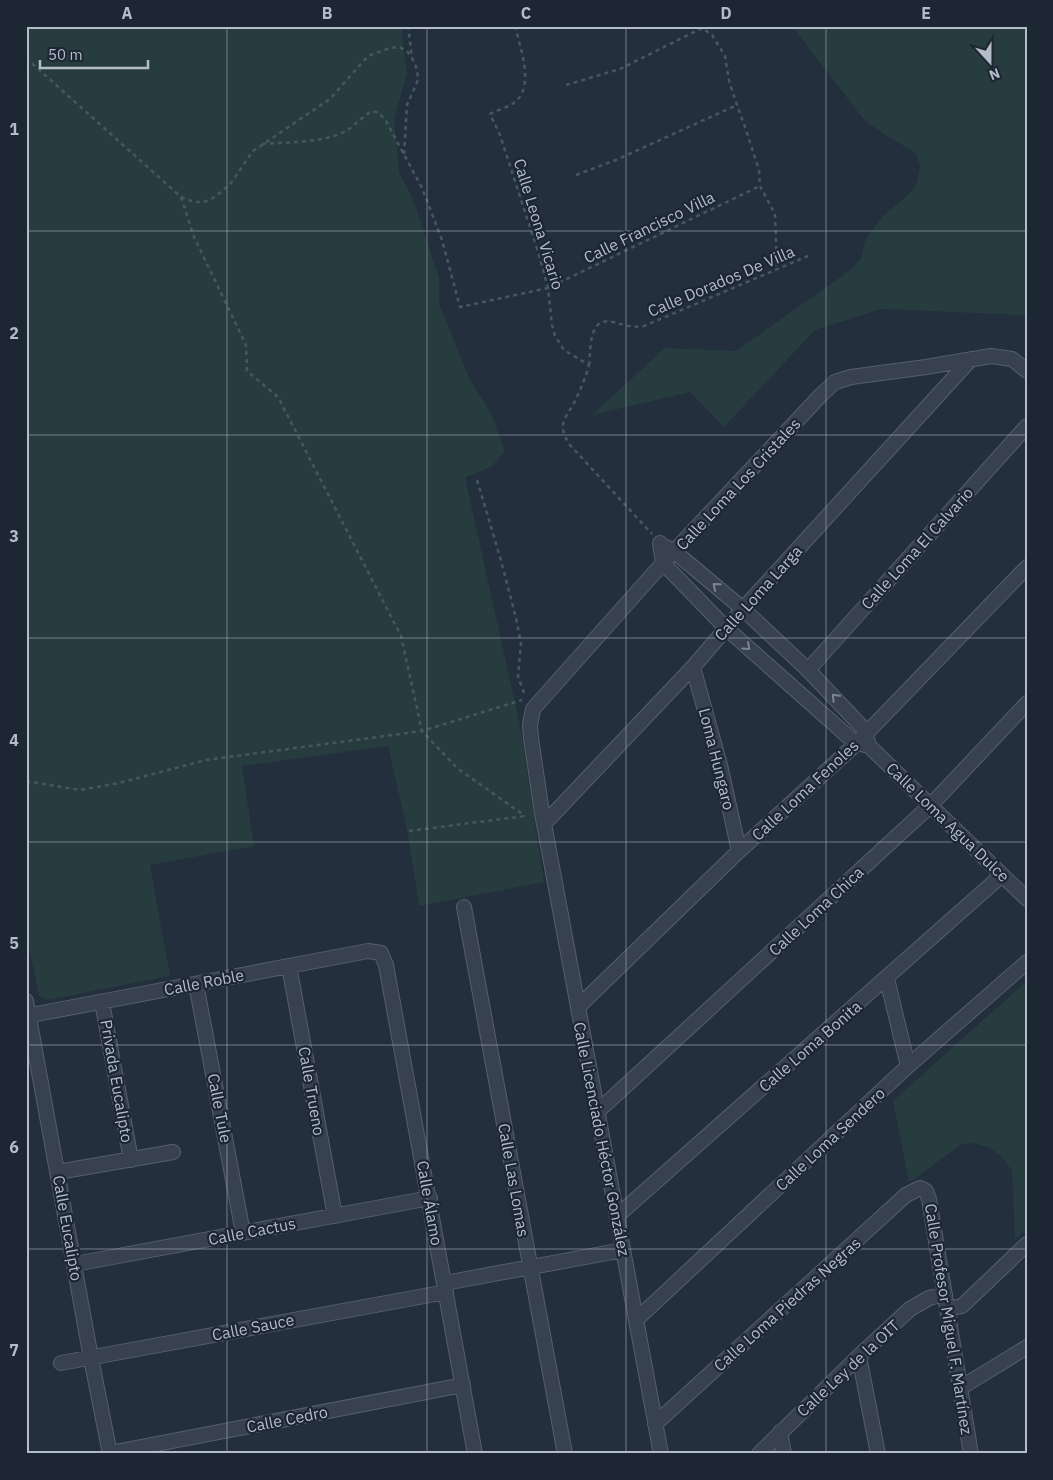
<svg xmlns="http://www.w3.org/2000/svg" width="1053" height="1480" viewBox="0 0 1053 1480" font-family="'IBM Plex Sans',sans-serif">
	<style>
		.green { fill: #263c3f }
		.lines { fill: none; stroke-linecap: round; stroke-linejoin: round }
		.minor-casing { stroke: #565f6c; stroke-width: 16 }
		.path { stroke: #44595c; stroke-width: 2.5; stroke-dasharray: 4 4; stroke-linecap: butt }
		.minor { stroke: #38414e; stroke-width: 14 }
		.oneway { stroke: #7c8592 }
		.grid { fill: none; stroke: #b4bcc9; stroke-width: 1; stroke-opacity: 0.55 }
		.labels { text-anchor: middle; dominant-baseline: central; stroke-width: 4.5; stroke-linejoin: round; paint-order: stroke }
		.street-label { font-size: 16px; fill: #b4bcc9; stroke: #1d2633 }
		.neatline { fill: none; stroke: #b4bcc9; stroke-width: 2 }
		.grid-label { font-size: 16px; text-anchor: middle; font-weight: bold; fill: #b4bcc9 }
	</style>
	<rect width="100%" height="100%" fill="#242f3e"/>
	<!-- green -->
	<path class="green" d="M26,26h377l-1,11 5,36 -13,46 5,54 14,26 26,79v26l31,76 21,33 14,39 -14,15 -26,10 55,248 24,157 -125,24 -11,-72 -20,-88 -146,20 12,80 -104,19 20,111 -123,24 -8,-4 -13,-65z
		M792,26h235v289l-146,-6 -66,21 -91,97 -34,-35 -98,23 73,-67 71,3 116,-82 10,-13 3,-15 17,-24 28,-24 7,-11 3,-15 -4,-14 -24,-14 -27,-18z
		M1027,981v249l-12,9 -3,-68 -9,-13 -13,-10 -16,-5 -14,2 -51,38 -16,-82z"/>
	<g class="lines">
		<defs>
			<path id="minor" d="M660,543l3,20 63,65 126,112 5,3 12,3 158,153
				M666,547l15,10 62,52 65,61 55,58 5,14
				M693,667l27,98 19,86
				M808,670l219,-244
				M544,824l149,-157 50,-58 228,-250
				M464,907l101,547
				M289,966l46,250
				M887,979l21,87
				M196,984l47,249
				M26,1001l65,357 19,96
				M102,1002l29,158
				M578,1007l161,-156 118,-108 170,-176
				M26,1016l342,-65 13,2 5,12 89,489
				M597,1112l334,-307 96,-102
				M58,1172l115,-20
				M617,1216l385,-341
				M75,1264l355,-66
				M445,1283l178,-33
				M947,1309l15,-3 65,-62
				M636,1320l272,-254 119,-104
				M859,1356l19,98
				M61,1363l385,-71
				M960,1388l67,-41
				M655,1424l251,-229 14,-7 6,3 3,8 42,255
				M780,1432l4,22
				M110,1453l353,-68
				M661,1454l-119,-641 -11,-75 -1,-13 3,-16 130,-146 158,-168 14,-13 16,-5 75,-10 65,-11 21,3 15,12
				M759,1454l100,-98 51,-47 19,-11 16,-4"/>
		</defs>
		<!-- minor casing -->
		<use href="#minor" class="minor-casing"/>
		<!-- path -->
		<path class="path" d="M515,26c5,21 20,60 0,76 -6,5 -17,8 -25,12l10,21 39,120 9,33 4,37 3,11 9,14 25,15c-3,12 -8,23 -13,34 -9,19 -21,24 -6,46l82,89
			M26,58l155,139 13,5h10l9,-4 8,-6 10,-9 22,-32 77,-52 38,-43 22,-8 9,-1 8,4 5,7
			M566,85l54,-16 82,-41 10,7 13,21 4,25 8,24 9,25 13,40 1,16 15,28 2,55
			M262,144c24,-2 61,-1 82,-12 10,-5 17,-15 28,-21l7,2 7,8 36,67 20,52 18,67 88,-19 212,-102
			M404,154l3,-49 11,-25 -1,-11 -5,-11 -4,-32
			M576,175l40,-15 121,-55
			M181,197l13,40 52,108 1,26 31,26 123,239 21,95 35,37 68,48
			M589,365c2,-16 -1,-49 24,-43 12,3 19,6 31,4l164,-70
			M477,480l23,77 16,61 5,26 -3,32 7,20
			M26,781l54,9 39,-7 87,-23 216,-29 100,-31
			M409,831l116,-15"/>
		<!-- minor -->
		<use href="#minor" class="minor"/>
	</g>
	<!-- one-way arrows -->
	<defs><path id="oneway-chevron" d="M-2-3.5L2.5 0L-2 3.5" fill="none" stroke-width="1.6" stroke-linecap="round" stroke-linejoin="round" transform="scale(1.25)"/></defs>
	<g class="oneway">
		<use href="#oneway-chevron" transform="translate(716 586) rotate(-140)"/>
		<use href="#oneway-chevron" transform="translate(747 647) rotate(42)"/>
		<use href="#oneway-chevron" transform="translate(835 697) rotate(-134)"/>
	</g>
	<!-- grid -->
	<path class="grid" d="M227,26v1428M427,26v1428M626,26v1428M826,26v1428M26,231h1001M26,435h1001M26,638h1001M26,842h1001M26,1045h1001M26,1249h1001"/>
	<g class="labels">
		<!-- street labels -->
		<g class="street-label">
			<text transform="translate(539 224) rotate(73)">Calle Leona Vicario</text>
			<text transform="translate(649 227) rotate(-26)">Calle Francisco Villa</text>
			<text transform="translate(721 281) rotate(-23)">Calle Dorados De Villa</text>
			<text transform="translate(738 484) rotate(-47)">Calle Loma Los Cristales</text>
			<text transform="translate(917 548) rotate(-48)">Calle Loma El Calvario</text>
			<text transform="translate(758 593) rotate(-48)">Calle Loma Larga</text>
			<text transform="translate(717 759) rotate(76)">Loma Hungaro</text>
			<text transform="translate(805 790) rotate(-43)">Calle Loma Fenoles</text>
			<text transform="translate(948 822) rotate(44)">Calle Loma Agua Dulce</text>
			<text transform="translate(816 911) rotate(-43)">Calle Loma Chica</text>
			<text transform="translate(204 982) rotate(-11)">Calle Roble</text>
			<text transform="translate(810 1046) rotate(-41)">Calle Loma Bonita</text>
			<text transform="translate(117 1081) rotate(80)">Privada Eucalipto</text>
			<text transform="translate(312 1091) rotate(80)">Calle Trueno</text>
			<text transform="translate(220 1108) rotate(79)">Calle Tule</text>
			<text transform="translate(602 1139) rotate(79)">Calle Licenciado Héctor González</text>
			<text transform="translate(830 1139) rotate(-43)">Calle Loma Sendero</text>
			<text transform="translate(514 1180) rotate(80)">Calle Las Lomas</text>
			<text transform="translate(430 1203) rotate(80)">Calle Álamo</text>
			<text transform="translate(68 1228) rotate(80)">Calle Eucalipto</text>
			<text transform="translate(252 1231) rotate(-11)">Calle Cactus</text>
			<text transform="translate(787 1304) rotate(-42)">Calle Loma Piedras Negras</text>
			<text transform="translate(949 1319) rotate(81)">Calle Profesor Miguel F. Martínez</text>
			<text transform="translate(253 1327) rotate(-11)">Calle Sauce</text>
			<text transform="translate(848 1368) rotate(-43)">Calle Ley de la OIT</text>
			<text transform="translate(287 1419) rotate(-11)">Calle Cedro</text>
		</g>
	</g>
	<!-- border -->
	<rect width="1053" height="1480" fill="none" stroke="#1d2633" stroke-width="55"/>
	<!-- north arrow -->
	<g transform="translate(990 62) rotate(159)" stroke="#1d2633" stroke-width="4" paint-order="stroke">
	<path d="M0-4L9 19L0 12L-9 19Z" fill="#b4bcc9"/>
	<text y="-8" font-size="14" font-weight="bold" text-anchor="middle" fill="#b4bcc9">N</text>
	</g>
	<!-- scale -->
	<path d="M40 60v8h108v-8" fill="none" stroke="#b4bcc9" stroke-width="2.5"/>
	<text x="48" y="60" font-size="15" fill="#b4bcc9" stroke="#1d2633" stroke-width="4" paint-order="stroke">50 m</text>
	<rect x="28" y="28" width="998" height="1424" class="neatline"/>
	<g class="grid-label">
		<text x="127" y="19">A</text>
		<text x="327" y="19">B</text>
		<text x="526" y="19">C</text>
		<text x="726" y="19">D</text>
		<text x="926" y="19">E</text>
		<text x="14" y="135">1</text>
		<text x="14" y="339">2</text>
		<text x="14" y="542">3</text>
		<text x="14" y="746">4</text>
		<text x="14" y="949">5</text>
		<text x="14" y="1153">6</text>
		<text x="14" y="1356">7</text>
	</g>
</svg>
